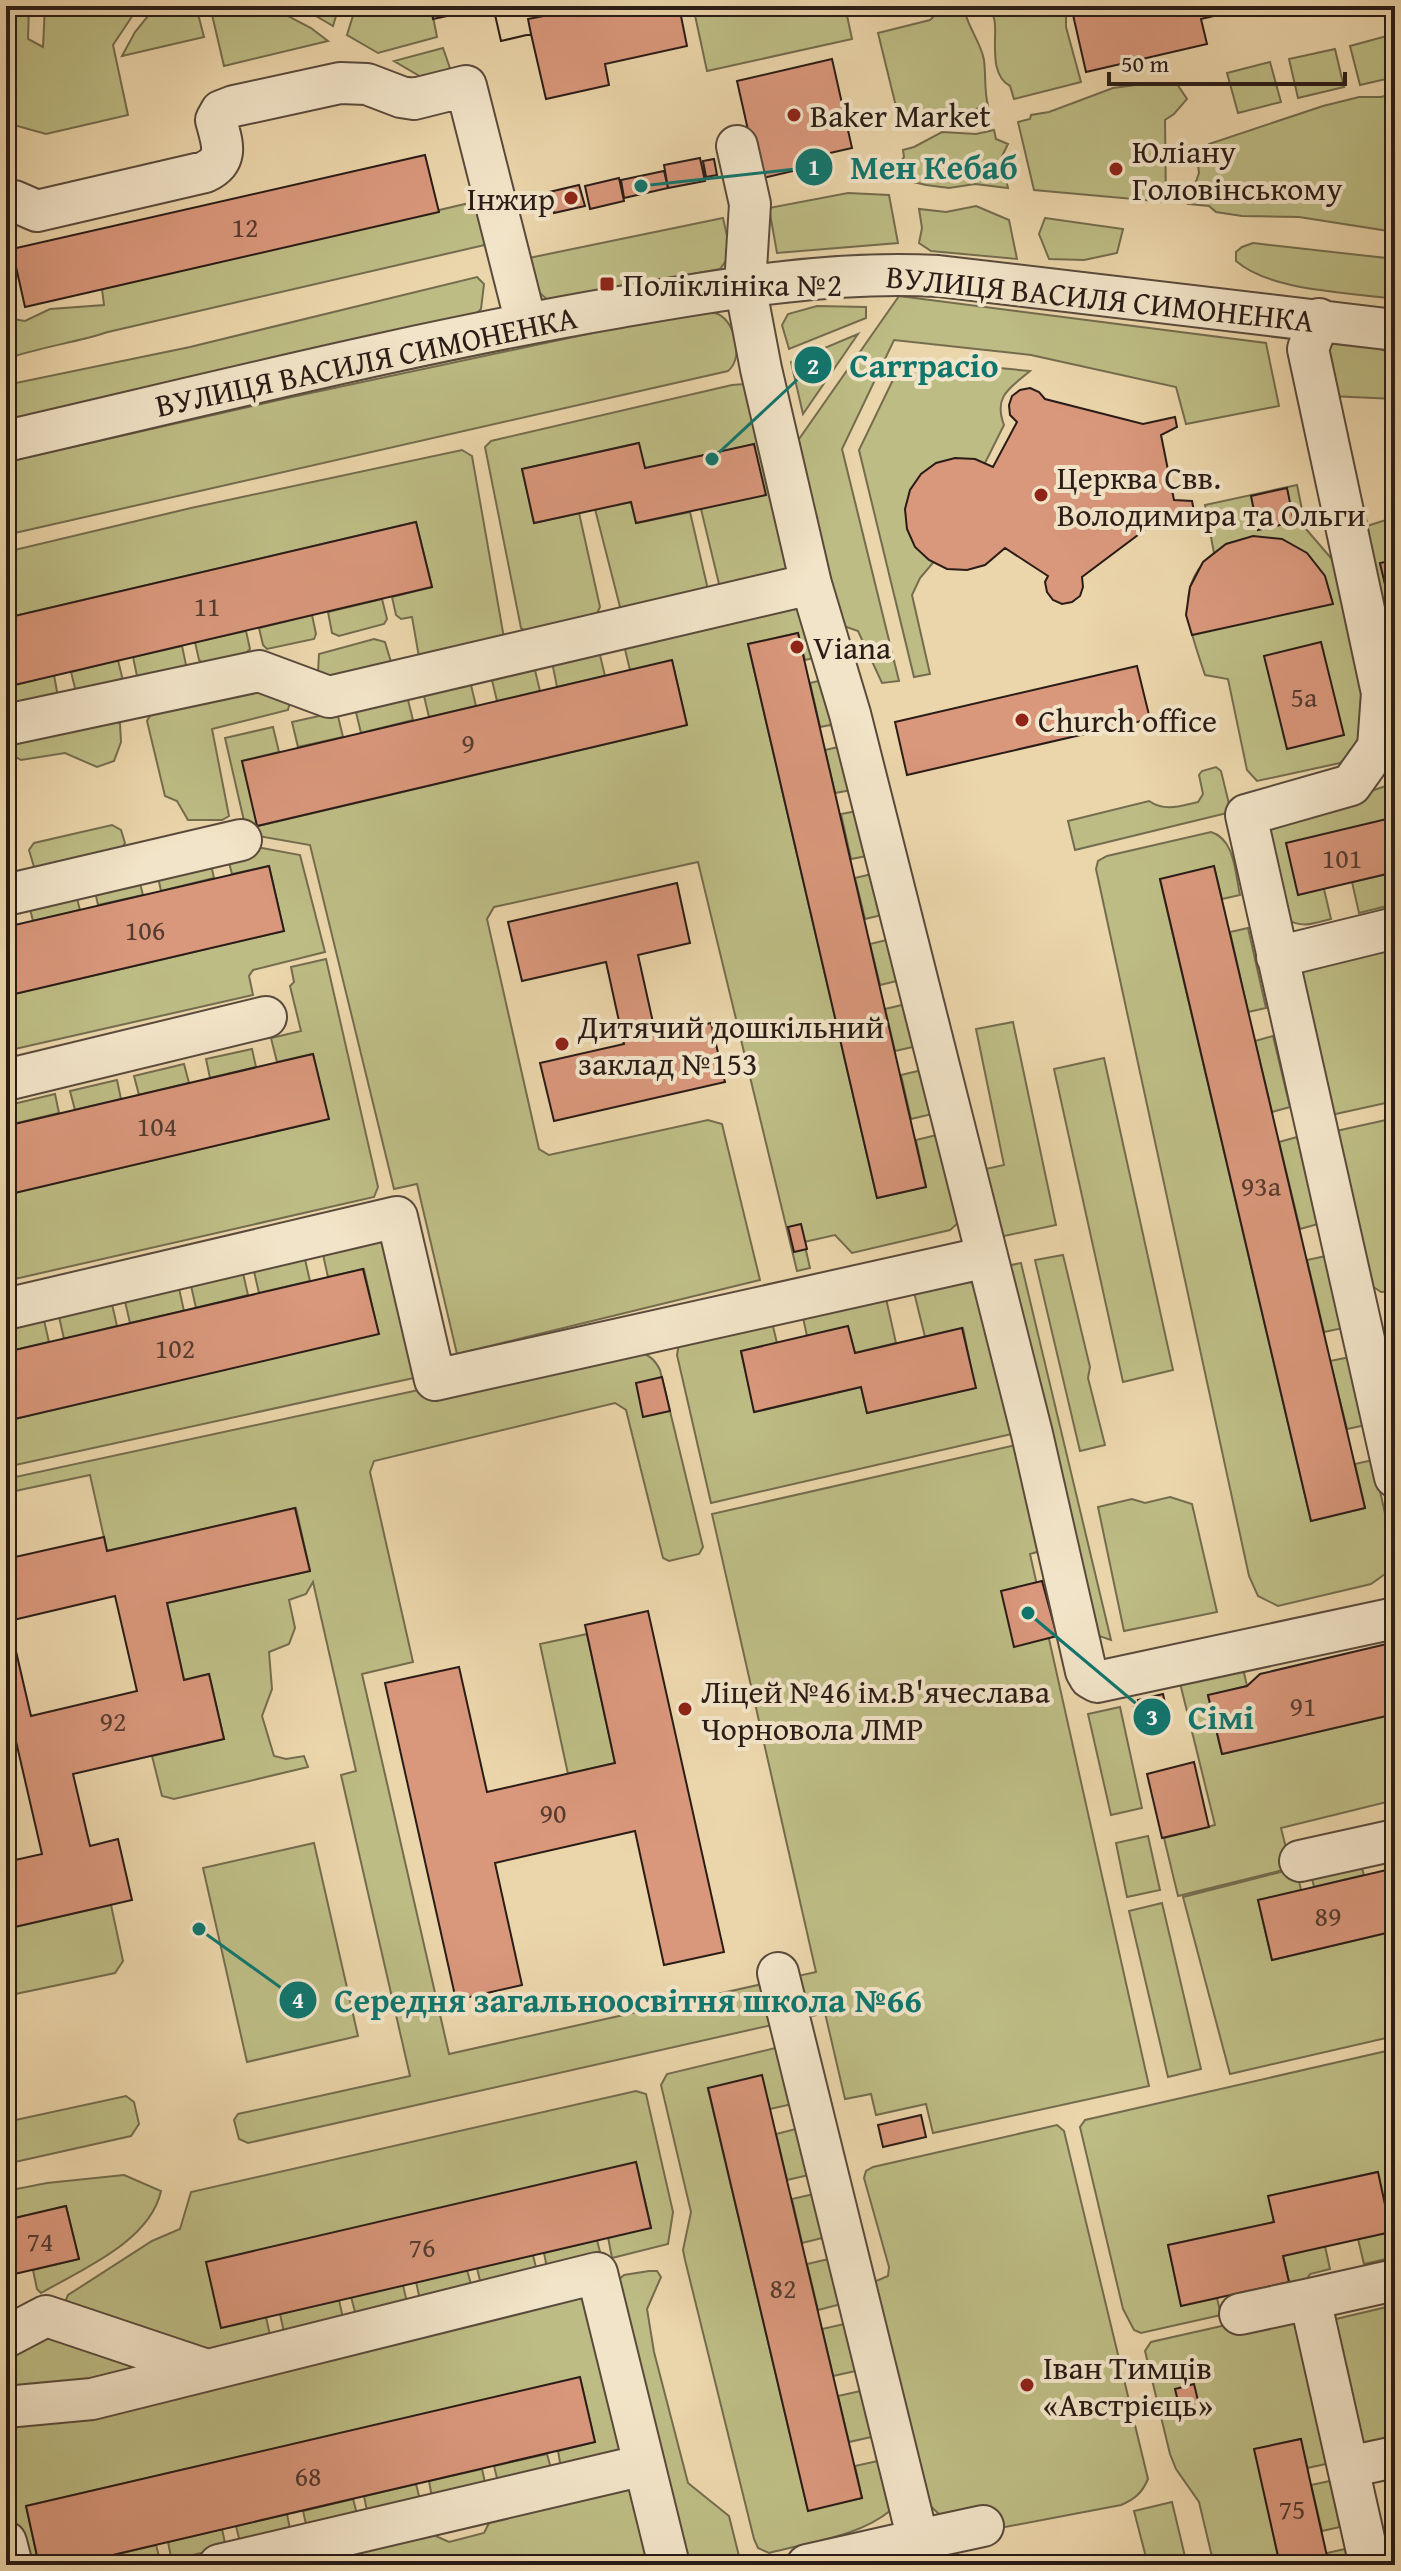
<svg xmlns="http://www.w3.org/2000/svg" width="1401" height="2571" viewBox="0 0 1401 2571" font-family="'Gentium Book Plus',serif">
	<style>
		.green { fill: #bdbc84; stroke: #746c4e; stroke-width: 2 }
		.building { fill: #d9977b; stroke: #2a1c17; stroke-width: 2; fill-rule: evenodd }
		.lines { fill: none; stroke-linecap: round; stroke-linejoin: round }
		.minor-casing { stroke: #5a4a3c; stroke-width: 44 }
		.minor { stroke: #f2e4c8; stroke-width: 40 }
		.poi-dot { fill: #8f2418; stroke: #f2e4c8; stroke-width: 3 }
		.labels { text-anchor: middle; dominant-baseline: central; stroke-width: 8; stroke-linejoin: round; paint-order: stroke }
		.number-label { font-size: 28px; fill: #563b30 }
		.poi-label { font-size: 32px; fill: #2a1c17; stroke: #f2e4c8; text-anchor: start }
		.street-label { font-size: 32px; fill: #2a1c17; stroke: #f2e4c8 }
		.leader { fill: none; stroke: #0f766e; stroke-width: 3 }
		.callout-dot { fill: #0f766e; stroke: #f2e4c8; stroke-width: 3 }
		.mark-label { font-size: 24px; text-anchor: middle; font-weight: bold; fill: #fff }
		.callout-label { font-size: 34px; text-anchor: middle; font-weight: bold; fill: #0f766e; stroke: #f2e4c8; stroke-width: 8; stroke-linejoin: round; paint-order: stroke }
	</style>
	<rect width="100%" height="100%" fill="#ebd5aa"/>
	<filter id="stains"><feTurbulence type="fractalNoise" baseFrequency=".0025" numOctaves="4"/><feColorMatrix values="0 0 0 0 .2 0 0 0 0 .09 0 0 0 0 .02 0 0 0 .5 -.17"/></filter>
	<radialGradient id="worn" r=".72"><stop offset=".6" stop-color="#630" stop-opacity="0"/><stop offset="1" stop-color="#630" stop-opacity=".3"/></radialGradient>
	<!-- green -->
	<path class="green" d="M6,6h23l-1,33 15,8 2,-41h75l2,3 17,-3 -26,39 15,70 -82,19 -36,-10 -4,-13z
		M156,6h40l8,31 -82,19 13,-24z
		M210,6h59l42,22 17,13 -104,25z
		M299,6h40l-6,20z
		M356,6h40l2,4 33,-4 6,31 -59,16 -31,-18z
		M693,6h152l7,33 -145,32z
		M990,6h76v21l15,55 -67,17 -4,-13c-20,-11 -14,-41 -15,-61 0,-6 -3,-13 -5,-19z
		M965,12c4,17 16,31 19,48 2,16 0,29 4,46l-73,18 -6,4 -1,-2 -7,1 -23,-94 52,-13 4,-4z
		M1394,34l1,43 -35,8 -10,-39z
		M443,48l9,26 -24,7 -34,-20z
		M1335,49l9,38 -46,11 -9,-39z
		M1270,62l11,40 -43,11 -11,-40z
		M1151,83l26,1 10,15 -13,15 -9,6 1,82 -132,-12 -16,-68 12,-3 1,-4 18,-3 64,-24z
		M1395,93v139l-96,-15 -57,-1 -26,-4 -7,-6 -21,-2 11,-31 -2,-16 10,-7 2,-6 114,-38 36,-9h22z
		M994,130l2,9 12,5 -7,14 7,30 -33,-4 -26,4 -23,-3 -26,-6 -3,-13 7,-9 -1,-7 11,-3 28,-15 34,2z
		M848,193l41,2 9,48 -121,10 -8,-45z
		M482,200l7,44 -381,88c-34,11 -68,15 -102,27v-41l19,3 25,-12 54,-4 -2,-16z
		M976,206l33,14 8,39 -86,-8 -12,-8 3,-15 -3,-19 27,3z
		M723,218l8,36 -11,15 -172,31 -18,-15 -6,-26z
		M1045,218l78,11 -6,24 -33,7 -35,-1 -10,-25z
		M1253,243l142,16v40c-46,-7 -123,-7 -159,-38v-9l6,-5z
		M477,277l7,7 -3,25 -18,18 -457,100v-42l184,-38z
		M899,296l367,47 13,63 -93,18 -10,-37 -145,-32 -137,-15 -52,109 57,232 -17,2 -24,-52 -17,-6 -44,-183z
		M817,306l49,1v11l-77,31 -7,-24 6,-11z
		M691,312c9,1 20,-1 27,2 18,9 26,44 10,57l-722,164v-73l286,-65z
		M858,334l-55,80 -12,-52z
		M1339,335l56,19v45l-65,-3 -9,-38z
		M903,359l127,12c-20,17 -37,25 -26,54l-66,132 -18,21 -8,17 18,79 -16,3 -55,-227z
		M745,384l45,188 -70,16 -19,-79 -56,-41 -7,-25 -116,26 12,54 45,-10 21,94 -6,13 -63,14 -10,-6 -36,-181 6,-6 241,-56z
		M462,450l10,6 32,182 -85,19 -7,-40 -11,2 -5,-4 -4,-18 40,-10 -16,-65 -410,96v-66l185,-44z
		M1297,485l9,44 31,36 32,130 -10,52 -19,16 -83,18 -10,-11 -19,-91 -23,-4c-14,-43 -34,-88 9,-122l-9,-48z
		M631,502l6,21 53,-11 19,82 -79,23 -10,-10 -25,-98z
		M1395,517v43l-15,4 15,55v45l-31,-137z
		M382,599l5,20 -3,5 -45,12 -7,-3 -4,-21z
		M802,603l24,52 -21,5 -7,-27 -50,11 129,554 49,-11 -10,-47 25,-6 19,81 -2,8 -8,7 -98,23 -17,-18 -31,7 6,26 -13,3 -99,-409 -204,45 -7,12 52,230 10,6 159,-35 14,4 38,156 -303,74 -40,-170 -23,5 -84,-344 -63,-11 -22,-96 48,-11 6,25 -37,9 16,65 429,-101 -15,-64 -42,9 -7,-29z
		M312,615l4,19 -2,5 -47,10 -4,-4 -4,-17z
		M246,631l4,18 -4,4 -43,10 -4,-3 -4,-18z
		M374,639l11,3 6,20 -61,23 -12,-13 1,-18z
		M182,646l4,19 -3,4 -40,10 -6,-3 -4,-19z
		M599,651l6,25 -48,11 -5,-25z
		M118,660l5,21 -47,11 -5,-20z
		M534,666l6,25 -43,10 -6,-25z
		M54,675l4,22 -50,9 -2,-19z
		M831,678l10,45 -21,4 -10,-44z
		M470,681l6,25 -47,11 -6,-25z
		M259,685l31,17 -2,8 -76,19 17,87 -7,4h-34l-11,-19 -12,-5 -18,-75 6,-11z
		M407,696l6,24 -52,13 -6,-25z
		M337,712l6,25 -45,10 -6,-25z
		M111,716l9,8 1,18 -7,19 -17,6 -32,-14 -44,7 -5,-3 -3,-14z
		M847,745l10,44 -22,4 -10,-43z
		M1216,767l5,4 10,41 -156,38 -7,-29 81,-20c16,11 31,5 49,1l5,-8 -4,-19 3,-4z
		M1395,783v34l-71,72 7,30c-16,4 -29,10 -44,0l-26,-102 101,-23z
		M862,810l10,45 -21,4 -10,-45z
		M112,825l9,5 4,13 -5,8 -76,18 -10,-2 -5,-17 5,-7z
		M1211,832c24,7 24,41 29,63l-18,4 -8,-32 -54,13 151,641 54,-13 -10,-44 18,-4 20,89 -5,23 -17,12 -93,22 -20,-10 -9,-20 -153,-707 2,-8 9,-5z
		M240,844l60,11 25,97 -72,18 -4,6 4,19 -247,56v-55l278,-65 -15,-65 -37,8 -7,-27z
		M208,851l6,27 -53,13 -6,-28z
		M136,868l7,27 -45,10 -6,-27z
		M876,873l10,41 -21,5 -10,-41z
		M1388,874l7,30 -36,9 -7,-31z
		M73,883l7,27 -47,11 -7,-28z
		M1248,928l18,80 -18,4 -18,-80z
		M1395,934v167l-64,14 -30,-141 7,-10z
		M891,939l10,41 -21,5 -10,-41z
		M326,959l52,228 -4,10 -368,84v-86l322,-76 -15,-65 -36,8 -6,-24 30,-7 -11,-45 4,-4 -3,-15z
		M906,1004l11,42 -22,5 -10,-42z
		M1013,1022l43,203 -66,14 -9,-69 23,-5 -28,-136z
		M1273,1036l17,71 -18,5 -17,-71z
		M252,1049l4,18 -46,11 -4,-19z
		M1104,1058l69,312 -50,12 -69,-313z
		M184,1064l5,19 -50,12 -5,-19z
		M922,1070l10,44 -21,5 -10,-44z
		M117,1080l4,19 -46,11 -5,-19z
		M55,1094l4,19 -46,11 -4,-19z
		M1395,1118v173l-14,1 -9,-6 -36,-155z
		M1297,1137l21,87 -18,5 -21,-87z
		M382,1236l41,140 -417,91v-46l372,-88 -14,-64 -36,8 -6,-27z
		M304,1255l6,26 -51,12 -6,-26z
		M1063,1255l27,112 -2,11 17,67 -25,6 -45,-191z
		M1326,1256l17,72 -19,4 -17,-72z
		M1021,1263l90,377 -12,-4 -9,-11 -88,-358z
		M242,1269l6,26 -52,13 -6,-27z
		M957,1278l16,5 43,150 -305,70 -34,-148 2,-12 92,-25 6,25 -36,9 14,60 106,-25 6,26 108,-25 -12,-60 -38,9 -12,-49z
		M178,1284l6,27 -54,12 -6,-26z
		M885,1294l11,49 -41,10 -7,-26 -41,9 -5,-23z
		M111,1300l6,26 -53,13 -6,-27z
		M43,1316l6,26 -43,10v-28z
		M638,1352c12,3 17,8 22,18l43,177 -4,7 -30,7 -6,-3 -37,-148 -11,-7 -241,58 -4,11 43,190 -51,12 87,380 367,-82 -104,-458 308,-70 24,106 -14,4 119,532 -216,47 -7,-29 -50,11 -5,-21 -26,5 -20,-86 -577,130 -9,-4 -5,-19 4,-6 172,-38 -69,-301 15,-4 -43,-189 -7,12 -17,6 6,28 -6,16 -20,8 3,37 -10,27 12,40 12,3 18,-3 4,11 -134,32 -12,-3 -10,-40 72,-17 -15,-65 -25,6 -17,-77 143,-32 -14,-63 -189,43 -17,-76 -84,18v-14l422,-91z
		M1350,1357l16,68 -19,4 -17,-68z
		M1170,1497l22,7 25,108 -93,19 -26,-124 34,-8 13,4z
		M587,1634l28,129 -47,11 -28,-130z
		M1243,1668l4,18 -39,10 14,58 173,-40v86l-114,28 10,40 -113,28 -14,-58 51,-13 -35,-142z
		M1120,1707l22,101 -31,7 -23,-101z
		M1148,1836l12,54 -33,7 -11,-54z
		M314,1843l44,193 -111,26 -44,-194z
		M1359,1859l5,16 -50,12 -4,-17z
		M1296,1868l5,22 -43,10 14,60 123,-29v105l-165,38 -47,-177z
		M1162,1903l39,166 -33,8 -39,-166z
		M111,1905l12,56 -8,12 -109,23v-67z
		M792,2044l14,57 -36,8 -62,-20 100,421 54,-12 -7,-32 36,-8v52c-32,27 -82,32 -122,43l-11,-5 -4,-9 -69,-279 -2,-10 8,-38 -30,-127 6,-11z
		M1395,2049v208l-31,7 -6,-25 33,-7 -14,-60 -108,24 5,26 -106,23 13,60 36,-7 4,17 -80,18 -7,-3 -11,-21 -43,-182 5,-7z
		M636,2091l10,3 27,118 -5,32 -56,14 -4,-21 43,-10 -15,-65 -370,155 5,23 -180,44 -85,11v-47l57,-41 5,-12 84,-54 28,-12 11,-37z
		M126,2096l8,6 5,22 -8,12 -125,28v-42z
		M812,2125l10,47 -35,8 -11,-46z
		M1057,2125l7,6 84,348c-6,14 -13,20 -27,26l-121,23 -59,-12 -19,-18 -51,-205 5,-12 12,-5 1,-9 -25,-89 2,-7 7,-4z
		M124,2175l37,16c-11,50 -78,78 -120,102l-4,-4 -4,-19 46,-11 -13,-53 -60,14v-29l41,-8z
		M827,2191l11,43 -36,9 -10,-44z
		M597,2240l5,20 -54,13 -4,-20z
		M1325,2246l5,23 -20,5 -16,25 -42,9 -4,-17 41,-9 -6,-26z
		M533,2255l5,21 -56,13 -5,-21z
		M842,2256l11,45 -35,9 -11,-46z
		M467,2270l6,21 -52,13 -5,-22z
		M649,2271h8l4,6 -14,32 7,43 34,131 41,33 11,44 -25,5h-29l-74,-280 12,-10z
		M403,2285l5,22 -51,12 -6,-22z
		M587,2293l40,161 -66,14 -3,-17 37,-9 -15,-64 -554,128 13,59h-18l-15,-63v-83z
		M339,2300l5,23 -59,14 -5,-23z
		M1395,2305v141l-39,5 -32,-123 12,-9z
		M1298,2314l23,116v10l5,24 -19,4 -7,-29 -45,10 25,116h-66l-15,-63 -23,-33 -6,-15 -25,-103 6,-9 84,-19z
		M858,2321l11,47 -36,8 -11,-47z
		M874,2388l11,46 -36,8 -11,-46z
		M547,2454l5,18 -53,14 -5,-20z
		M482,2469l4,18 -54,11 -3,-17z
		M1330,2481l10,46 -18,4 -11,-46z
		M416,2484l4,16 -53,11 -3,-15z
		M622,2484l10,7 27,74h-370l138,-33 22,10 35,-9 11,-22z
		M353,2499l4,15 -51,10 -3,-13z
		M1172,2502l15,63h-39l-14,-54z
		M287,2514l3,15 -45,14 -6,-5 -3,-12z
		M222,2529l3,14 -2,5 -48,11 -4,-2 -3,-15z
		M156,2545l4,15 -5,5h-47l-2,-8z
		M1345,2549l3,16h-19l-2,-12z"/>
	<!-- building -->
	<path class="building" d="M431,6h248l8,40 -82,18 4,21 -63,14 -15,-65 -30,7 -8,-35 -60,13z
		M431,6h126l2,7 -31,6 3,15 -30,7 -8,-35 -60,13z
		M1071,6h185l-55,13 6,25 -121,28z
		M832,59l20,89 -44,10 2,9 -51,12 -22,-98z
		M425,155l14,57 -414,95 -13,-58z
		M700,158l5,23 -37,7 -4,-23z
		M714,159l3,16 -11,2 -3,-16z
		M664,171l4,17 -44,10 -3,-18z
		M619,178l5,23 -34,8 -5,-23z
		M579,185l6,21 -31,7 -5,-21z
		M6,233l7,31 -7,2z
		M1030,388l9,4 6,7 98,25 32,-7 2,10 -16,8 13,65 18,1 2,10 -32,6 -80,60 1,10 -3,9 -8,6 -10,2 -9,-4 -6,-8 -2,-10 3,-6 -43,-28 -20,17 -18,5 -20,-1 -18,-9 -14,-13 -8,-18 -2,-20 5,-19 11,-16 15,-11 19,-5 20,1 18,8 24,-45 -7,-7 -1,-10 3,-9 8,-6z
		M639,443l6,25 109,-24 12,51 -130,28 -5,-21 -97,21 -12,-54z
		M1287,488l7,34 -36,8 -7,-34z
		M416,522l16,65 -426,100v-69z
		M1253,536l29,3 25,14 18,23 8,28 -141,31 -6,-20 4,-28 13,-25 23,-18z
		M1395,560v59h-2l-13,-56z
		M798,633l128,554 -49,11 -129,-554z
		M1321,642l23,93 -57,14 -23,-93z
		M672,660l15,65 -430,101 -15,-65z
		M1137,666l13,53 -243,56 -12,-53z
		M1395,817v55l-97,23 -12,-52z
		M269,866l15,65 -278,65v-69z
		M1214,866l151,642 -54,13 -151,-642z
		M677,883l13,60 -52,12 18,81 55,-13 14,59 -171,39 -14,-58 84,-19 -18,-82 -84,19 -14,-59z
		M313,1054l16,65 -323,76v-69z
		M801,1224l6,25 -13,3 -6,-25z
		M363,1269l16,65 -373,87v-69z
		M848,1326l7,27 107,-25 14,60 -109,25 -6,-26 -107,25 -13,-61z
		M662,1377l8,34 -27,6 -7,-34z
		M295,1508l15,63 -143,32 17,77 25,-6 15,65 -151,35 17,72 28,-7 14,61 -126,29v-67l36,-8 -30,-130 -6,2v-167l98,-22 3,14zM115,1596l22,95 -106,25 -22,-95z
		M1042,1581l15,55 -43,11 -13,-56z
		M648,1611l76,341 -60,13 -29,-134 -140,32 27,122 -66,15 -71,-317 74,-16 28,125 128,-29 -30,-138z
		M1395,1642v72l-173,40 -14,-59 39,-9 13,-12z
		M1163,1694l7,31 -25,6 -3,-14 -5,2 -3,-12 5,-1 -1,-6z
		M1194,1762l15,65 -47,11 -15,-64z
		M1395,1868v63l-123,29 -14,-60z
		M762,2075l100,423 -54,13 -100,-423z
		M921,2115l5,22 -43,10 -5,-22z
		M636,2162l15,66 -430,100 -15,-66z
		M1378,2172l13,60 -108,24 6,26 -108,24 -13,-61 106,-23 -6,-26z
		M66,2206l13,53 -73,17v-56z
		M580,2377l15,65 -525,123h-31l-13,-59z
		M1194,2384l6,25 -19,5 -6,-25z
		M1301,2439l10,46 18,80h-49l-26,-116z
		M1048,2559l2,6h-30z"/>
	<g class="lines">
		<defs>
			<path id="minor" d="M737,146l13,58 -5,81 16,84 50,215 39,130 182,720 54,237 4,7 7,4 298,-64
				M14,201l23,10 168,-39c25,-12 17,-29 11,-52l5,-9 13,-5 106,-23 27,1 34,13 13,2 52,-13 60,237
				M1319,319l-11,30 74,344 -4,54 -27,38 -105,30 149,662
				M6,441c204,-47 408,-99 614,-134 105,-18 212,-37 318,-31l457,54
				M6,725l253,-54 70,26 482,-113
				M6,895l235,-55
				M1277,957l118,-29
				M6,1080l260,-63
				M6,1309l391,-92 38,163 552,-123
				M1300,1861l95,-21
				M778,1973l140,567 -111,25
				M1240,2314l70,-15
				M6,2337l40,-21 161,54
				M6,2407l86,-8 505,-126 72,292
				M1348,2467l47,-10
				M918,2540l65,-14
				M6,2542l6,23
				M219,2565l425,-100
				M1370,2565l-60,-266 85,-19"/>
		</defs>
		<!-- minor casing -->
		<use href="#minor" class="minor-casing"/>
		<!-- minor -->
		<use href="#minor" class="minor"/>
	</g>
	<!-- markers -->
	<g class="poi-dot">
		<circle cx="794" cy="115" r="8"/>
		<circle cx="1116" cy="169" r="8"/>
		<circle cx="571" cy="198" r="8"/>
		<rect x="599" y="276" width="16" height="16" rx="4"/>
		<circle cx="1041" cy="495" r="8"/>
		<circle cx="797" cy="647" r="8"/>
		<circle cx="1022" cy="720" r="8"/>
		<circle cx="562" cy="1044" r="8"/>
		<circle cx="685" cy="1709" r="8"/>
		<circle cx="1027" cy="2385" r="8"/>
	</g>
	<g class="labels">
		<!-- number labels -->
		<g class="number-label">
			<text x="245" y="226">12</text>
			<text x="207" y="605">11</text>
			<text x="1304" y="696">5а</text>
			<text x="468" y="742">9</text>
			<text x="1342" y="857">101</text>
			<text x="145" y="929">106</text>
			<text x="157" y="1125">104</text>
			<text x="1261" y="1185">93а</text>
			<text x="175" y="1347">102</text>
			<text x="1303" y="1705">91</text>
			<text x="113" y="1720">92</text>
			<text x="553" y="1812">90</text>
			<text x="1328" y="1915">89</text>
			<text x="40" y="2240">74</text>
			<text x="422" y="2246">76</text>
			<text x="783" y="2287">82</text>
			<text x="308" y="2475">68</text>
			<text x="1292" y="2508">75</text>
		</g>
		<!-- poi labels -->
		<g class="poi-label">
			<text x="810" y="115">Baker Market</text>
			<text x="1132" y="151">Юліану<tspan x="1132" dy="37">Головінському</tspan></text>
			<text x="555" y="198" text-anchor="end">Інжир</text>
			<text x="623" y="284">Поліклініка №2</text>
			<text x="1057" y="477">Церква Свв.<tspan x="1057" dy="37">Володимира та Ольги</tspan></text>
			<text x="813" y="647">Viana</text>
			<text x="1038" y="720">Church office</text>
			<text x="578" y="1026">Дитячий дошкільний<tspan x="578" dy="37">заклад №153</tspan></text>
			<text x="701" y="1691">Ліцей №46 ім.В'ячеслава<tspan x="701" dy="37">Чорновола ЛМР</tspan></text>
			<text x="1043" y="2367">Іван Тимців<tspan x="1043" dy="37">«Австрієць»</tspan></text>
		</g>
		<!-- street labels -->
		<g class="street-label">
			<text transform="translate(1100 298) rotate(6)">ВУЛИЦЯ ВАСИЛЯ СИМОНЕНКА</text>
			<text transform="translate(366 361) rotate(-12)">ВУЛИЦЯ ВАСИЛЯ СИМОНЕНКА</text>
		</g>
	</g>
	<!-- callouts -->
	<path class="leader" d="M641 186L814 167M712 459L813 365M1028 1613L1152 1717M199 1929L298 2000"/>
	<g class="callout-dot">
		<circle cx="641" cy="186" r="8"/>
		<circle cx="712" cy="459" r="8"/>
		<circle cx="1028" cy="1613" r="8"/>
		<circle cx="199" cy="1929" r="8"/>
		<circle cx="814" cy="167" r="20"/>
		<circle cx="813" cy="365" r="20"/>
		<circle cx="1152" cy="1717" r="20"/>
		<circle cx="298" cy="2000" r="20"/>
	</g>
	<g class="mark-label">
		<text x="814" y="175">1</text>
		<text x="813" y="374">2</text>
		<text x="1152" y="1725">3</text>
		<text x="298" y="2008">4</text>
	</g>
	<g class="callout-label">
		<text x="934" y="179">Мен Кебаб</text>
		<text x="924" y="377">Carrpacio</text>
		<text x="1221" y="1729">Сімі</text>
		<text x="628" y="2012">Середня загальноосвітня школа №66</text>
	</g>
	<!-- margin -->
	<rect width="1401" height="2571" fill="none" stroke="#ebd5aa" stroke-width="32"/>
	<rect x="8" y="8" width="1385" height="2555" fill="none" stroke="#2a1c17" stroke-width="4"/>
	<rect x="16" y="16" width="1369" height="2539" fill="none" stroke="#2a1c17" stroke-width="2"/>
	<!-- scale -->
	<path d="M1109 72v12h236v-12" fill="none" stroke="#2a1c17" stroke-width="4"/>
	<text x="1121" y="72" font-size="24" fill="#2a1c17" stroke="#f2e4c8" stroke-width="6" paint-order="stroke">50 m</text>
	<rect width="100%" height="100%" filter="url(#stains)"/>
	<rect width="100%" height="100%" fill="url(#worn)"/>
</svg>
